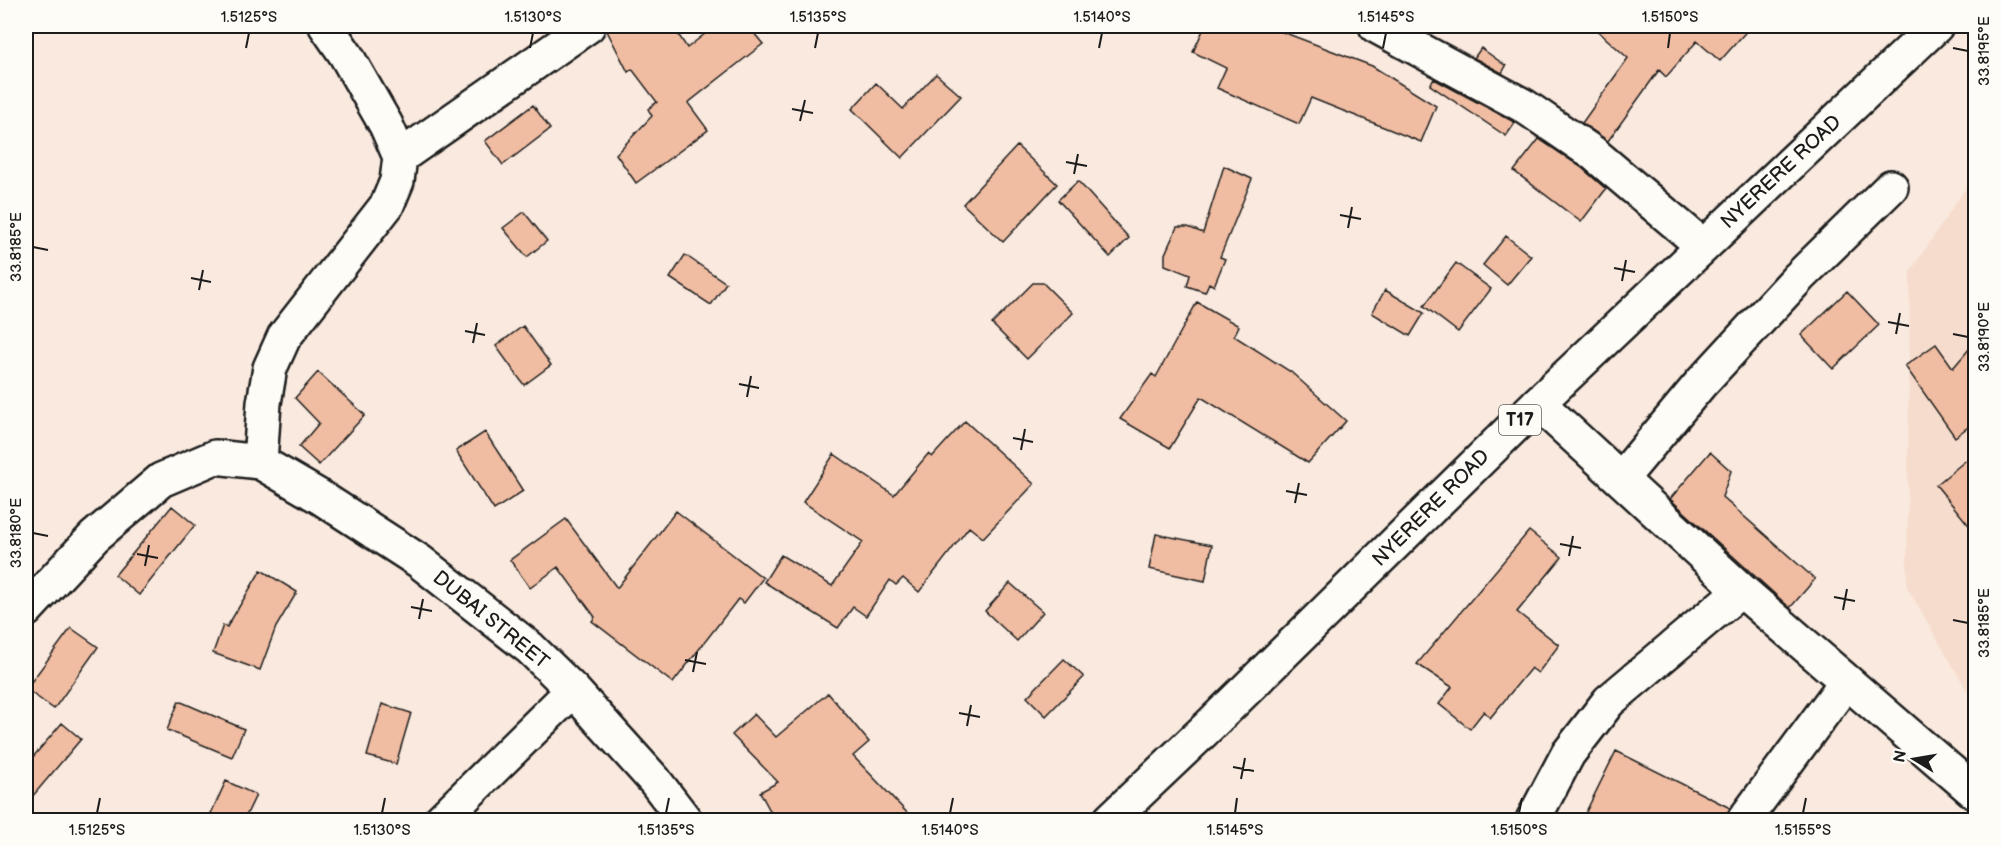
<svg xmlns="http://www.w3.org/2000/svg" width="2001" height="846" viewBox="0 0 2001 846" font-family="'Balsamiq Sans',sans-serif">
	<style>
		.built { fill: #f6dccc }
		.building { fill: #f0bca2; stroke: #1c1c1c; stroke-width: 1.5 }
		.lines { fill: none; stroke-linecap: round; stroke-linejoin: round }
		.minor-casing { stroke: #1c1c1c; stroke-width: 38 }
		.major-casing { stroke: #1c1c1c; stroke-width: 38 }
		.minor { stroke: #fdfcf7; stroke-width: 33 }
		.major { stroke: #fdfcf7; stroke-width: 33 }
		.ticks { fill: none; stroke: #1c1c1c; stroke-width: 2 }
		.labels { text-anchor: middle; dominant-baseline: central; stroke-width: 4.5; stroke-linejoin: round; paint-order: stroke }
		.shield { fill: #fdfcf7; stroke: #605f5e; stroke-width: 1.5 }
		.shield-label { font-size: 18px; font-weight: bold; fill: #1c1c1c }
		.street-label { font-size: 20px; fill: #1c1c1c; stroke: #fdfcf7 }
		.neatline { fill: none; stroke: #1c1c1c; stroke-width: 2 }
		.ticks-label { font-size: 15px; text-anchor: middle; fill: #1c1c1c }
	</style>
	<rect width="100%" height="100%" fill="#f9e9de"/>
	<filter id="ink" filterUnits="userSpaceOnUse"><feTurbulence type="fractalNoise" baseFrequency=".0167" numOctaves="2"/><feDisplacementMap in="SourceGraphic" scale="12" xChannelSelector="R" yChannelSelector="G"/><feConvolveMatrix kernelMatrix="1 2 1 2 8 2 1 2 1" color-interpolation-filters="sRGB"/></filter>
	<g filter="url(#ink)">
		<!-- built -->
		<path class="built" d="M1975,174v530l-68,-117 3,-315z"/>
		<!-- building -->
		<path class="building" d="M607,26h66l14,22 28,-22h33l15,18 -75,59 20,27 -72,53 -20,-29 36,-38 -4,-7 9,-7 -25,-33 -4,3 -22,-43z
			M1205,26h62l105,40 64,40 -15,36 -110,-44 -12,26 -82,-36 9,-20 -33,-16z
			M1592,26h159l-31,35 -23,-20 -31,36 -7,-7 -51,71 -26,-18 46,-65z
			M1481,48l25,18 -4,7 -28,-15z
			M936,74l25,22 -59,62 -50,-49 24,-26 27,26z
			M1434,79l80,43 1,1 -9,13 -76,-51z
			M533,105l17,24 -47,36 -18,-24z
			M1539,139l43,29 24,21 -25,33 -67,-51z
			M1017,146l40,38 -54,58 -40,-38z
			M1224,166l28,13 -32,78 5,2 -11,27 -5,-3 -4,9 -18,-6 3,-11 -25,-10v-11l12,-27h11l15,6z
			M1078,181l51,57 -19,19 -52,-57z
			M524,212l23,29 -20,16 -24,-29z
			M1506,236l25,20 -24,29 -24,-20z
			M685,255l41,28 -15,22 -41,-27z
			M1456,263l35,26 -33,43 -34,-26z
			M1033,283h10l30,30 -46,46 -35,-35z
			M1385,290l39,23 -14,23 -38,-23z
			M1847,291l32,34 -46,44 -32,-34z
			M1197,302l42,24 -5,10 57,36 55,49 -38,42 -107,-66 -31,51 -50,-29 32,-45 4,3z
			M523,326l28,39 -27,20 -28,-39z
			M1976,341v80l-21,16 -50,-71 31,-22 17,24z
			M318,372l47,43 -46,50 -20,-18 20,-24 -24,-25z
			M965,421l69,63 -51,54 -14,-11 -50,65 -16,-14 -7,7 -6,-5 -24,36 -13,-9 -15,21 -74,-46 17,-27 51,31 31,-44 -60,-40 31,-48 60,41 34,-41 4,3z
			M485,432l38,59 -29,19 -38,-59z
			M1710,452l21,19 -9,26 93,82 -25,29 -120,-109z
			M1976,452v82l-40,-49z
			M172,506l23,19 -56,70 -24,-20z
			M676,511l87,67 -19,25 -6,-4 -65,84 -81,-62 3,-4 -37,-50 -28,21 -20,-28 56,-41 51,69z
			M1529,531l33,26 -45,55 42,33 -21,28 -7,-5 -41,50 -6,-7 -14,18 -31,-25 13,-17 -35,-23z
			M1156,534l56,11 -7,36 -56,-12z
			M261,570l36,22 -21,35 -16,43 -47,-17 10,-28 4,2z
			M1010,583l33,29 -26,29 -32,-30z
			M71,628l27,19 -44,62 -28,-20z
			M1064,659l20,18 -38,39 -19,-19z
			M828,693l41,49 -16,14 61,64h-139l-15,-28 18,-10 -46,-47 22,-21 22,23z
			M179,701l65,28 -12,28 -65,-27z
			M382,704l29,9 -15,51 -29,-8z
			M62,723l19,16 -55,65v-39z
			M1616,751l114,57 -4,12h-144z
			M226,781l30,14 -12,25h-36z"/>
		<g class="lines">
			<defs>
				<path id="minor" d="M1376,26l148,80 69,47 110,93
					M400,157l188,-131
					M1538,403l203,187 235,203
					M260,462l4,-59 6,-35 14,-31 103,-132 10,-24 3,-24 -14,-32 -40,-70 -20,-29
					M1621,479l80,-96 98,-106 92,-90
					M26,610l68,-73 67,-57 54,-23 45,5 60,35 99,64 111,87 43,42 82,91 30,39
					M441,820l132,-130
					M1533,820l35,-66 41,-53 132,-111
					M1744,820l102,-138"/>
				<path id="major" d="M1110,820l98,-93 330,-324 398,-377"/>
			</defs>
			<!-- minor casing -->
			<use href="#minor" class="minor-casing"/>
			<!-- major casing -->
			<use href="#major" class="major-casing"/>
			<!-- minor -->
			<use href="#minor" class="minor"/>
			<!-- major -->
			<use href="#major" class="major"/>
		</g>
	</g>
	<!-- ticks -->
	<path class="ticks" d="M246,48l3,-15M530,48l3,-15M815,48l3,-15M1099,48l3,-15M1383,48l3,-15M1668,48l2,-15M1953,48l15,3M792,109l21,4M800,121l5,-21M1066,162l21,4M1074,174l4,-20M1340,215l21,4M1348,228l4,-21M33,247l15,3M1614,268l21,4M191,278l20,4M1622,281l4,-21M199,290l4,-20M1888,322l21,4M465,331l20,4M1896,334l4,-21M1953,334l15,3M473,343l4,-20M739,384l20,4M747,397l4,-21M1013,438l20,4M1021,450l4,-21M1286,491l21,4M1295,503l4,-20M33,533l15,3M1560,544l21,4M137,554l21,4M1569,556l4,-20M145,566l4,-21M1834,597l21,4M411,607l21,4M1843,610l4,-21M419,619l4,-20M1953,620l15,3M685,660l21,4M693,672l4,-20M959,713l21,4M967,726l4,-21M1233,767l21,4M1241,779l4,-21M97,813l3,-15M382,813l3,-15M666,813l3,-15M950,813l3,-15M1235,813l2,-15M1519,813l3,-15M1803,813l3,-15"/>
	<g class="labels">
		<!-- shield labels -->
		<rect class="shield" x="1499" y="405" width="42" height="30" rx="4.5"/>
		<g class="shield-label">
			<text x="1520" y="420">T17</text>
		</g>
		<!-- street labels -->
		<g class="street-label">
			<text transform="translate(1781 172) rotate(-43)">NYERERE ROAD</text>
			<text transform="translate(1431 508) rotate(-45)">NYERERE ROAD</text>
			<text transform="translate(491 620) rotate(39)">DUBAI STREET</text>
		</g>
	</g>
	<!-- margin -->
	<rect width="2001" height="846" fill="none" stroke="#fdfcf7" stroke-width="66"/>
	<!-- north arrow -->
	<g transform="translate(1914 759) rotate(281)" stroke="#fdfcf7" stroke-width="4.5" paint-order="stroke">
	<path d="M0-4.5L10 22L0 15L-10 22Z" fill="#1c1c1c"/>
	<text y="-9" font-size="16" font-weight="bold" text-anchor="middle" fill="#1c1c1c">N</text>
	</g>
	<rect x="33" y="33" width="1935" height="780" class="neatline"/>
	<g class="ticks-label">
		<text x="249" y="22">1.5125°S</text>
		<text x="533" y="22">1.5130°S</text>
		<text x="818" y="22">1.5135°S</text>
		<text x="1102" y="22">1.5140°S</text>
		<text x="1386" y="22">1.5145°S</text>
		<text x="1670" y="22">1.5150°S</text>
		<text transform="translate(1984 51) rotate(-90)" y="5">33.8195°E</text>
		<text transform="translate(16 247) rotate(-90)" y="5">33.8185°E</text>
		<text transform="translate(1984 337) rotate(-90)" y="5">33.8190°E</text>
		<text transform="translate(16 533) rotate(-90)" y="5">33.8180°E</text>
		<text transform="translate(1984 623) rotate(-90)" y="5">33.8185°E</text>
		<text x="97" y="835">1.5125°S</text>
		<text x="382" y="835">1.5130°S</text>
		<text x="666" y="835">1.5135°S</text>
		<text x="950" y="835">1.5140°S</text>
		<text x="1235" y="835">1.5145°S</text>
		<text x="1519" y="835">1.5150°S</text>
		<text x="1803" y="835">1.5155°S</text>
	</g>
</svg>
